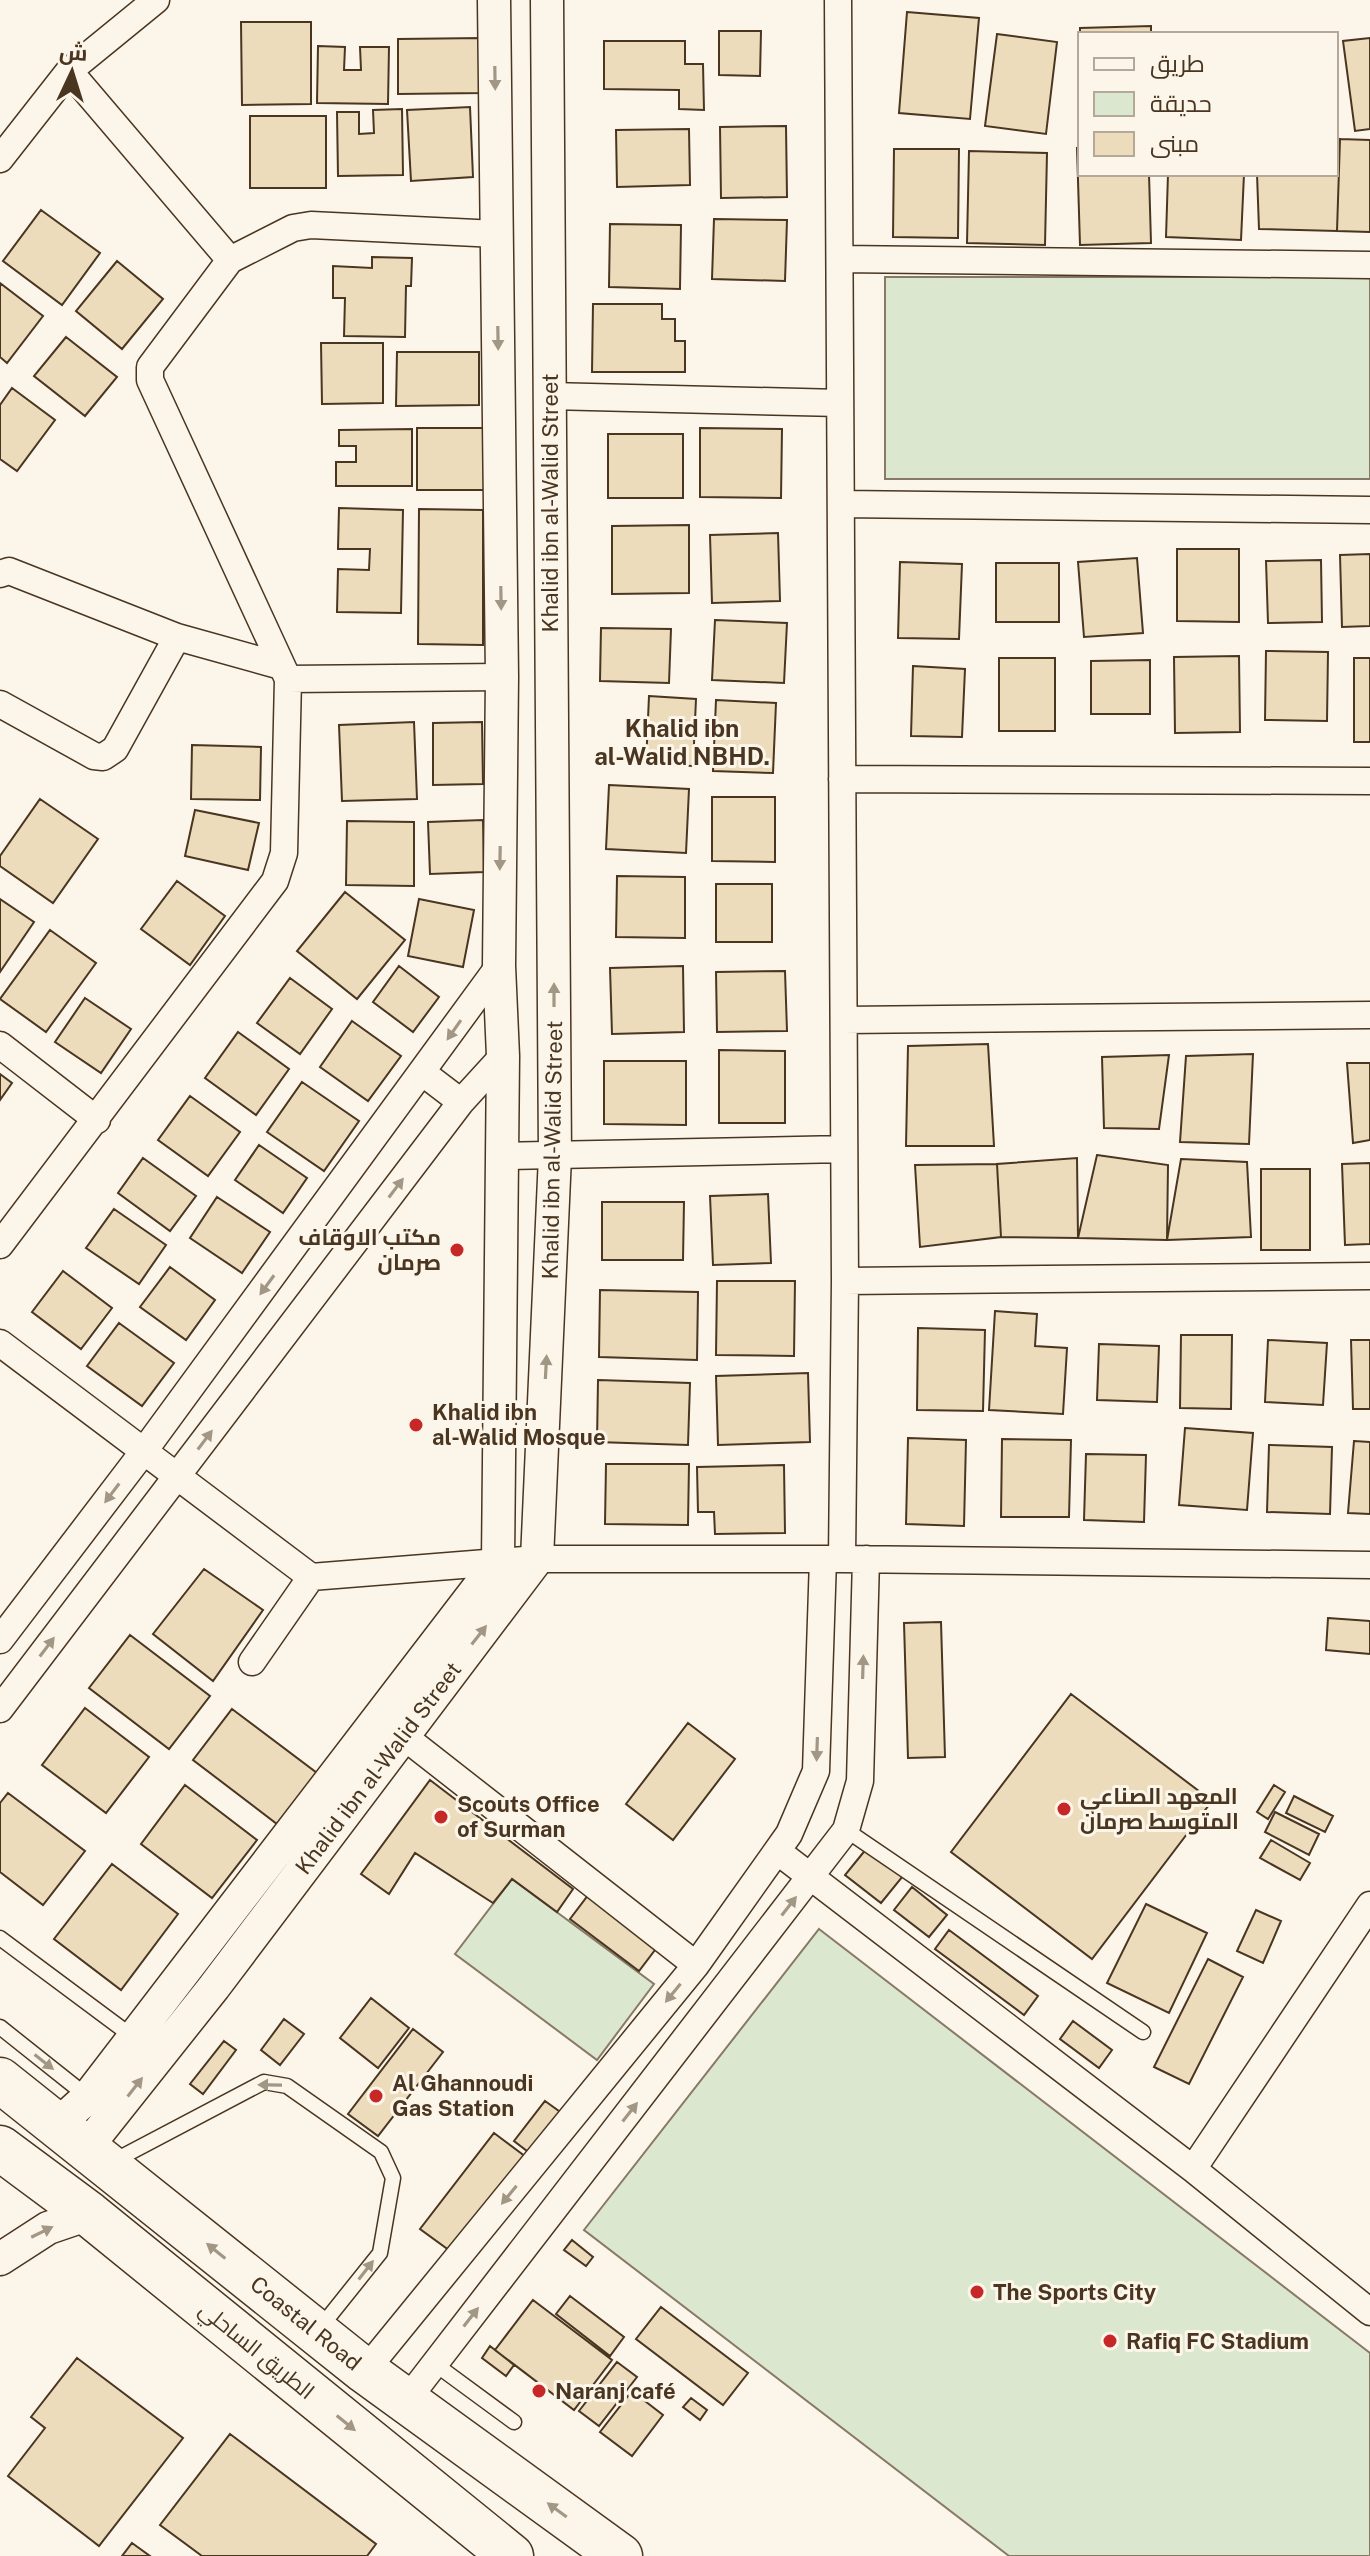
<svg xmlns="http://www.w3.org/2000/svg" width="1370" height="2556" viewBox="0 0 1370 2556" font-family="'Public Sans',Cairo,sans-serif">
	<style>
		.green { fill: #dce7d0; stroke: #887966; stroke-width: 2 }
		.building { fill: #ecdcbc; stroke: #4a3520; stroke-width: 2 }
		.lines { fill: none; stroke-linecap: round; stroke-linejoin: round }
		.service-casing { stroke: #4a3520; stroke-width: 17 }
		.minor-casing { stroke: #4a3520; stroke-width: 29 }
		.tertiary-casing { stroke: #4a3520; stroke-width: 35 }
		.trunk-casing { stroke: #4a3520; stroke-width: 47 }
		.service { stroke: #fbf6e9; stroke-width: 14 }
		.minor { stroke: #fbf6e9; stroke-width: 26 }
		.tertiary { stroke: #fbf6e9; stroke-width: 32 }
		.trunk { stroke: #fbf6e9; stroke-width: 44 }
		.oneway { fill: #a29684 }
		.poi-dot { fill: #c62828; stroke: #fbf6e9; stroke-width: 3 }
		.labels { text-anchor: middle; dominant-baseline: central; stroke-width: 6; stroke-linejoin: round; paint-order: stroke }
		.street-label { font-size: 22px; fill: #4a3520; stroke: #fbf6e9 }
		.poi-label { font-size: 22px; font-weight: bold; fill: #4a3520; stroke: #fbf6e9; text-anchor: start }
		.neighbourhood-label { font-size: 24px; font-weight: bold; fill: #4a3520; stroke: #fbf6e9 }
	</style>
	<rect width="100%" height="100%" fill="#fbf6e9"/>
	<!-- green -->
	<path class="green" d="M885,277h485v202h-485z
		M512,1879l142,105 -57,76 -142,-106z
		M819,1929l551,424v203h-361l-425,-326z"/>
	<!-- building -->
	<path class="building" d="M907,12l72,6 -9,101 -71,-6z
		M241,22h70v82l-69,1z
		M1151,26v8h-71v-6z
		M719,31h42l-1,45 -41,-1z
		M997,34l60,8 -11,92 -61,-8z
		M483,38v55l-85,1v-55z
		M1370,38v91l-15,2 -12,-90z
		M604,41h81v23h18l1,46 -25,-1v-19l-75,-1z
		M318,46l27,1 -1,23h17l-1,-23h29l-1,57 -71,-1z
		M470,107l3,70 -62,4 -4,-71z
		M402,109l1,66 -65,1 -1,-64h22v22l15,-1 -1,-23z
		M250,116h76v72h-76z
		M786,126l1,71 -66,1 -1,-71z
		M689,129l1,56 -73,2 -1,-57z
		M1336,139h4l-3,92 -78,-2 -2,-55h79z
		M1340,139l30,1v92l-33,-1z
		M1077,148h3v26h69l2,69 -71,2z
		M894,149h65l-1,89 -65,-1z
		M969,151l78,2 -2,92 -78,-2z
		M1168,174h76l-3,66 -75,-3z
		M41,210l59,43 -38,52 -59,-44z
		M714,219l73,1 -2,61 -73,-2z
		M610,224l71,1 -1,64 -71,-2z
		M372,257l40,1 -1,28h-5l-1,51 -61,-1 1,-38h-12v-32l39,2z
		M117,261l46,38 -41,50 -46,-38z
		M0,283l43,33 -36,47 -7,-6z
		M593,304h69v15h13v22h10v31h-93z
		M66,337l51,40 -32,39 -51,-40z
		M321,343h62v60l-61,1z
		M397,352h82v53l-83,1z
		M12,388l43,32 -38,51 -17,-12v-54z
		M417,428h70v62h-70z
		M700,428l82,1 -1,69 -81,-1z
		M412,429v57h-76v-24h20v-16h-17v-16z
		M608,434h75v64h-75z
		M339,508l64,2 -2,103 -64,-1 1,-43 31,1 1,-21h-32z
		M419,509l64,1v135l-65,-1z
		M689,525v68l-77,1v-68z
		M778,533l2,68 -68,2 -2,-68z
		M1177,549h62v73l-62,-1z
		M1370,554v72l-28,1 -2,-72z
		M1137,558l6,75 -59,4 -6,-75z
		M1321,560l1,62 -54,1 -2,-62z
		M900,562l62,2 -3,75 -61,-1z
		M996,563h63v59h-63z
		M715,620l72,3 -3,60 -72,-3z
		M601,628l70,1 -2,54 -69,-2z
		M1266,651l62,1 -1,69 -62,-1z
		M1239,656l1,76 -65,1 -1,-76z
		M999,658h56v73h-56z
		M1354,658h16v84h-16z
		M1150,660v54h-59v-53z
		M913,666l52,3 -3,68 -51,-1z
		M649,696l47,3 -3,67 -47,-2z
		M716,700l60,3 -3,70 -60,-2z
		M414,722l3,77 -75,2 -3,-76z
		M482,722l1,62 -50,1v-62z
		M192,745l69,2 -1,53 -69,-1z
		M609,785l80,4 -3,64 -80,-4z
		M712,797h63v65l-63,-1z
		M40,799l58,40 -45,64 -53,-37v-10z
		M195,810l64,13 -11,47 -63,-14z
		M483,820l1,52 -54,2 -2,-52z
		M347,821l67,1v64l-68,-1z
		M617,876l68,1v61l-69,-1z
		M177,881l48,35 -35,49 -49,-36z
		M716,884h56v58h-56z
		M345,892l60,48 -48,59 -60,-48z
		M0,899l34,23 -34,50z
		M419,899l55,11 -11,57 -55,-11z
		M50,930l46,33 -50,69 -46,-33z
		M399,966l40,31 -26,35 -40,-30z
		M683,966l1,66 -72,2 -2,-66z
		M785,971l2,60 -70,1 -1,-60z
		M290,978l42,31 -32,45 -43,-31z
		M85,998l46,31 -30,44 -46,-31z
		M352,1021l49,35 -33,45 -48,-34z
		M238,1032l51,37 -33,46 -51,-37z
		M988,1044l6,102h-88l2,-100z
		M719,1050l66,1v72h-66z
		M1253,1054l-4,90 -69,-2 6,-86z
		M1169,1055l-10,74 -55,-1 -2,-71z
		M604,1061h82v64l-82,-1z
		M1347,1063h23v77l-17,3z
		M0,1074l12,9 -12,17z
		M302,1082l57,39 -35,50 -57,-39z
		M190,1096l50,36 -32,44 -50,-36z
		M259,1145l48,33 -24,35 -48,-33z
		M1097,1155l71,10 -1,75 -89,-2z
		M143,1158l53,38 -26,35 -52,-38z
		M1077,1158l1,80 -77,-1 -4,-73z
		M1181,1159l66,3 4,75 -84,3z
		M1370,1163v81l-25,1 -3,-81z
		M997,1164l4,73 -81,10 -5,-82z
		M1261,1169h49v81h-49z
		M768,1194l3,69 -58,2 -3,-69z
		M217,1197l53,35 -28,41 -52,-35z
		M602,1202h82l-1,58h-81z
		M114,1209l52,36 -27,39 -53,-36z
		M170,1267l45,33 -29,40 -46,-33z
		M63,1271l49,37 -31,41 -49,-37z
		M717,1281h78l-1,75 -78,-1z
		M600,1290l98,2 -1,68 -98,-3z
		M995,1311l42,3 -2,32 32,2 -4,66 -74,-4z
		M119,1323l55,40 -32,43 -55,-40z
		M918,1328l67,2 -2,81 -66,-1z
		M1181,1335h51l-1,74 -51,-1z
		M1268,1340l59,3 -4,62 -58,-3z
		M1351,1340h19v69h-17z
		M1099,1344l60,2 -2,56 -60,-2z
		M808,1373l2,69 -92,3 -2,-69z
		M598,1380l92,3 -2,62 -91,-3z
		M1185,1428l68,5 -6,77 -68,-5z
		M908,1438l58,2 -2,86 -58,-2z
		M1002,1439l69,1 -2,77h-68z
		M1354,1441l16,1v72l-22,-1z
		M1269,1445l63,2 -2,67 -63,-2z
		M1086,1454l60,1 -2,67 -60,-2z
		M606,1464h83l-1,61 -83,-1z
		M784,1465l1,68 -70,1 -1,-22h-16l-1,-45z
		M204,1569l59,41 -50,71 -60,-47z
		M1328,1618l42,3v33l-44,-4z
		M941,1622l4,135 -37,1 -4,-135z
		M130,1635l80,61 -41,53 -80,-61z
		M1071,1694l141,107 -120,158 -141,-107z
		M85,1708l64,49 -43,56 -64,-48z
		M232,1709l85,64 -40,51 -84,-64z
		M688,1723l47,36 -62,81 -47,-36z
		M430,1780l143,109 -16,23 -45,-33 -19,24 -78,-50 -26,41 -28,-20z
		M185,1785l72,55 -45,58 -71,-54z
		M1274,1785l11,7 -17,27 -11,-7z
		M8,1793l77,58 -42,54 -43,-33v-69z
		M1294,1796l39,20 -8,16 -39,-19z
		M1275,1812l44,22 -10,21 -44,-23z
		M1271,1840l39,23 -10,17 -40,-22z
		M867,1848l36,28 -22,27 -36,-28z
		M112,1864l66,50 -57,76 -67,-51z
		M912,1887l35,28 -18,22 -35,-27z
		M589,1894l69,52 -19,25 -69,-52z
		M1146,1904l61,29 -38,80 -62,-30z
		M1256,1910l25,11 -18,42 -26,-12z
		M949,1930l89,66 -14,19 -89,-66z
		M1208,1959l35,18 -54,107 -35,-17z
		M371,1998l38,30 -31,40 -38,-30z
		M284,2019l20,15 -24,31 -19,-15z
		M1073,2021l39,29 -13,18 -39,-29z
		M413,2029l30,23 -65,84 -30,-22z
		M224,2041l12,9 -33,44 -13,-10z
		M545,2101l18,13 -32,40 -17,-13z
		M494,2133l32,24 -73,96 -33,-24z
		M572,2240l21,17 -7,9 -22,-16z
		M570,2296l54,41 -14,19 -54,-42z
		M533,2300l79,60 -38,50 -79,-60z
		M661,2307l87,66 -25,32 -87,-66z
		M490,2346l24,19 -8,11 -24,-18z
		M77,2358l106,80 -84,108 -91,-70 37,-48 -14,-11z
		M617,2362l20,15 -38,49 -20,-15z
		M632,2391l31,24 -31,41 -32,-24z
		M691,2398l16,12 -7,10 -17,-13z
		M230,2434l146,110 -9,12h-165l-42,-31z
		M132,2543l18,13h-28z"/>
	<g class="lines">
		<defs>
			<path id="service" d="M846,1830l297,202
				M0,1938l133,99
				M0,2027l88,70
				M112,2162l152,-80 23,4 94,66 12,26 -13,75 -60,75
				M435,2364l79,58"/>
			<path id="minor" d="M838,0l7,1281 -3,278
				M69,71l161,189
				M0,159l69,-88 87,-71
				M840,259l530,6
				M549,396l291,7
				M841,504l529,6
				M0,574l9,-3 168,66 104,29
				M288,679l214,-2
				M0,704l94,52 9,1 12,-8 62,-112
				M842,779l528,2
				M844,1020l526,-5
				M0,1045l97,75
				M423,1073l38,29
				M502,1156l342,-7
				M0,1245l275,-364 9,-28 4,-174 -138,-299v-13l80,-107 63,-32 18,-3 186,9
				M845,1281l525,-5
				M0,1343l311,234 226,-18h305l528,6
				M0,1640l144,-189 355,-485
				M252,1662l59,-85
				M0,1709l461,-607 42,-46
				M402,1735l294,230
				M777,1851l416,318 177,143
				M1193,2169l177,-264
				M365,2371l331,-406 93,-131 27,-63 7,-212
				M406,2401l440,-571 14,-49 6,-222"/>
			<path id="tertiary" d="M56,2126l32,-29 410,-535 5,-506 -4,-90 3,-289 -8,-677
				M86,2148l128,-161 323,-428 18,-403 -8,-1156
				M0,2259l48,-31 41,-14"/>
			<path id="trunk" d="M0,2080l365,291 255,185
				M0,2148l89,66 422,342"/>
		</defs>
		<!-- service casing -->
		<use href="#service" class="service-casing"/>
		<!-- minor casing -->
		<use href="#minor" class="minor-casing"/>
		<!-- tertiary casing -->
		<use href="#tertiary" class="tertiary-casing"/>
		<!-- trunk casing -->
		<use href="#trunk" class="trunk-casing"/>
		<!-- service -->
		<use href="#service" class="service"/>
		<!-- minor -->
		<use href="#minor" class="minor"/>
		<!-- tertiary -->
		<use href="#tertiary" class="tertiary"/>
		<!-- trunk -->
		<use href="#trunk" class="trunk"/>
	</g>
	<!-- one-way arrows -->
	<defs><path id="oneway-solid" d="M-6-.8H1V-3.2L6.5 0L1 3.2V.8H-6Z" transform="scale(2)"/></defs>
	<g class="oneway">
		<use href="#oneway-solid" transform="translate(495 78) rotate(89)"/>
		<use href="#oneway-solid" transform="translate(498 338) rotate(89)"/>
		<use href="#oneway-solid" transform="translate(501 598) rotate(89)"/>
		<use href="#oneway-solid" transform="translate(500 858) rotate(91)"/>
		<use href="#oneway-solid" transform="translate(554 995) rotate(-90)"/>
		<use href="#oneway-solid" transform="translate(454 1030) rotate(125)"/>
		<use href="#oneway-solid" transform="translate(396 1188) rotate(-53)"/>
		<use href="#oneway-solid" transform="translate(267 1285) rotate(126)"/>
		<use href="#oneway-solid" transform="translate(546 1367) rotate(-87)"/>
		<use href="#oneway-solid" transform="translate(205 1440) rotate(-53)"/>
		<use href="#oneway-solid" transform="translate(112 1493) rotate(127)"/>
		<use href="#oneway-solid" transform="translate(479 1635) rotate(-52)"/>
		<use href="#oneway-solid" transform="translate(47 1647) rotate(-53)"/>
		<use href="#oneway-solid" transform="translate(863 1667) rotate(-88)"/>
		<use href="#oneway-solid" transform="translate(817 1749) rotate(92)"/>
		<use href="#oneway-solid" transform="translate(789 1906) rotate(-52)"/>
		<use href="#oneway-solid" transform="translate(673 1993) rotate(129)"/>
		<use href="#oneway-solid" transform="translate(44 2062) rotate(38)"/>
		<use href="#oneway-solid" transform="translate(270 2085) rotate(-179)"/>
		<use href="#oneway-solid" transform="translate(135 2087) rotate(-52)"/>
		<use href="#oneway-solid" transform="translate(630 2112) rotate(-52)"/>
		<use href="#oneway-solid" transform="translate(509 2195) rotate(129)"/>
		<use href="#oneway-solid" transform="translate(42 2232) rotate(-26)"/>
		<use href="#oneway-solid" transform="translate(216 2251) rotate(-141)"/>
		<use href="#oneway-solid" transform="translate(366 2270) rotate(-52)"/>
		<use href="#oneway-solid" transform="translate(471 2317) rotate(-52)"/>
		<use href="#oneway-solid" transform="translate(346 2423) rotate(39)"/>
		<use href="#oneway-solid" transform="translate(557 2510) rotate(-144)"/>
	</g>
	<!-- markers -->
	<g class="poi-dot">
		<circle cx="457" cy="1250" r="8"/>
		<circle cx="416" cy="1425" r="8"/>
		<circle cx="1064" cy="1809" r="8"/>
		<circle cx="441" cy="1817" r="8"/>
		<circle cx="376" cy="2096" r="8"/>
		<circle cx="977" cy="2292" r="8"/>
		<circle cx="1110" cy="2341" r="8"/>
		<circle cx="539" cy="2391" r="8"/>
	</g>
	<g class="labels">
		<!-- street labels -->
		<g class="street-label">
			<text transform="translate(550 503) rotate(-90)">Khalid ibn al-Walid Street</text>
			<text transform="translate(552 1150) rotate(-89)">Khalid ibn al-Walid Street</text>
			<text transform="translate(378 1768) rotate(-53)">Khalid ibn al-Walid Street</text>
			<text transform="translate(306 2323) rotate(39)">Coastal Road</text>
			<text transform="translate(257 2350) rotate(39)">الطريق الساحلي</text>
		</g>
		<!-- poi labels -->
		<g class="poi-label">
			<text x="441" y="1237" text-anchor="end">مكتب الاوقاف<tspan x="441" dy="25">صرمان</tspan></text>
			<text x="432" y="1412">Khalid ibn<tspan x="432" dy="25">al-Walid Mosque</tspan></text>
			<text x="1080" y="1796">المعهد الصناعي<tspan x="1080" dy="25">المتوسط صرمان</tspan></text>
			<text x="457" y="1804">Scouts Office<tspan x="457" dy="25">of Surman</tspan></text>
			<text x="392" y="2083">Al Ghannoudi<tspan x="392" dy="25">Gas Station</tspan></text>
			<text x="993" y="2292">The Sports City</text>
			<text x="1126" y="2341">Rafiq FC Stadium</text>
			<text x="555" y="2391">Naranj café</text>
		</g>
		<!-- neighbourhood labels -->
		<g class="neighbourhood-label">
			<text x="682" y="728">Khalid ibn<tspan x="682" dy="28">al-Walid NBHD.</tspan></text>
		</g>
	</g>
	<!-- legend -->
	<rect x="1078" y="32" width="260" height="144" fill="#fbf6e9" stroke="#b4a999" stroke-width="2"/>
	<rect x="1094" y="58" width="40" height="12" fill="#fbf6e9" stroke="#b4a999" stroke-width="2"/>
	<text x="1150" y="72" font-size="24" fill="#4a3520">طريق</text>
	<rect x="1094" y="92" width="40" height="24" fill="#dce7d0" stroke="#b4a999" stroke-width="2"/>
	<text x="1150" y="112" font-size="24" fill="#4a3520">حديقة</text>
	<rect x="1094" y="132" width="40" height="24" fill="#ecdcbc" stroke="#b4a999" stroke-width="2"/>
	<text x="1150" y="152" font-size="24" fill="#4a3520">مبنى</text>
	<!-- north arrow -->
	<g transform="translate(72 72) rotate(4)" stroke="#fbf6e9" stroke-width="6" paint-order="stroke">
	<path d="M0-6L14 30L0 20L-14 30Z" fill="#4a3520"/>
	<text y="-12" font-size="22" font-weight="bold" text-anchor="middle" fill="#4a3520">ش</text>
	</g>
</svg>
